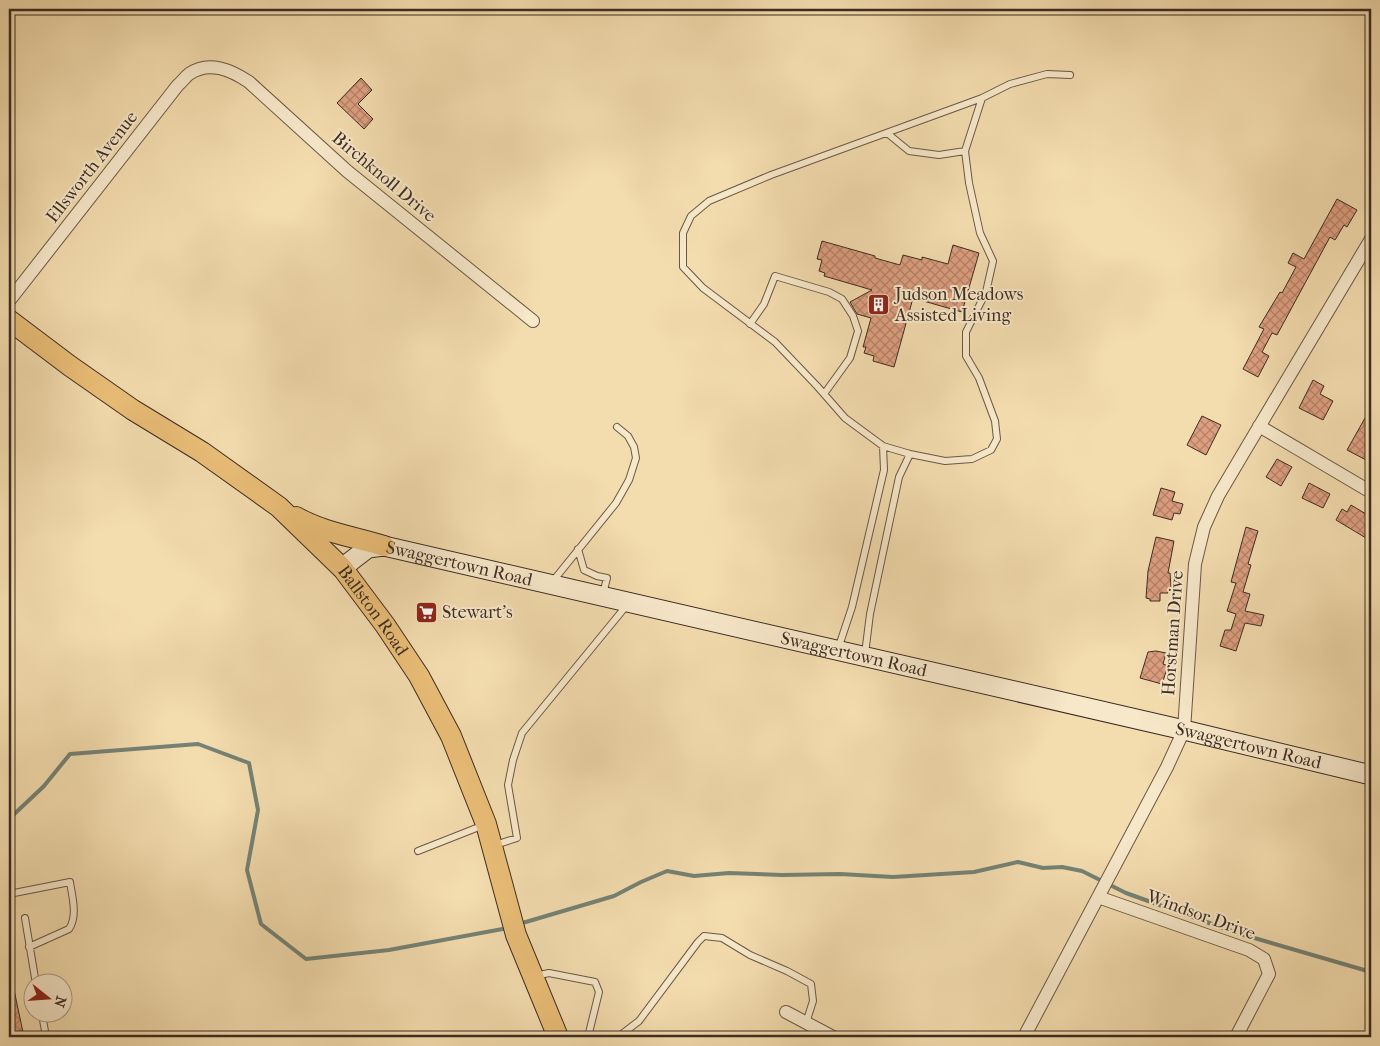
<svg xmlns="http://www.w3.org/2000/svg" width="1380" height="1046" viewBox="0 0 1380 1046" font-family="'IM FELL French Canon',serif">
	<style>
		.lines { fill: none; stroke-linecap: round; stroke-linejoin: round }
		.stream { stroke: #758275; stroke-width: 4 }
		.building { fill: url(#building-cross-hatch); stroke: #3d2c23 }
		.lane-casing { stroke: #6a5846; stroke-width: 8 }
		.street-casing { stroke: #6a5846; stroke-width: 14 }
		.secondary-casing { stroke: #3d2c23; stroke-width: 21 }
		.primary-casing { stroke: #3d2c23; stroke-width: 22 }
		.lane { stroke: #f7e8ca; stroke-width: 6 }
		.street { stroke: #f7e8ca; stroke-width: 12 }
		.secondary { stroke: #f7e8ca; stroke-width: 19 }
		.primary { stroke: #eabe77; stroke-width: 20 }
		.labels { text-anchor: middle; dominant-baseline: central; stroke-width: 4; stroke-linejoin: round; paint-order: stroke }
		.street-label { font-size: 18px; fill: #3d2c23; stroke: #f7e8ca }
		.poi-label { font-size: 18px; fill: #3d2c23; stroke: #f7e8ca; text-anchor: start }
	</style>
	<defs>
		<pattern id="building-cross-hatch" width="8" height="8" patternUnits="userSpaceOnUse" patternTransform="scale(1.25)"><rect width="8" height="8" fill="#de9f80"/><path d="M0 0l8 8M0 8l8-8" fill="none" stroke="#b58268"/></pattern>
	</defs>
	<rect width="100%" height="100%" fill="#f3dcae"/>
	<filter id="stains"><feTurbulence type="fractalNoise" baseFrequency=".004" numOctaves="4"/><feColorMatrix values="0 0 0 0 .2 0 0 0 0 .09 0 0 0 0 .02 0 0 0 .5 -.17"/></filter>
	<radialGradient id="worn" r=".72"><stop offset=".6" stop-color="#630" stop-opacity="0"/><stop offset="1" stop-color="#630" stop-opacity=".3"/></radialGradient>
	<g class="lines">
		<!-- stream -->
		<path class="stream" d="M9,819l35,-33 26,-32 128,-10 51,19 9,47 -11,60 14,54 45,35 83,-9 119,-22
			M519,924l95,-28 27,-14 26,-11 27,5 35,-3 53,2 58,-1 53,3 81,-5 44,-10 25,6 19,-1 20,4 44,22 111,40 134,39"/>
	</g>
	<!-- building -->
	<path class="building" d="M361,78l11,12 -14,14 15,15 -9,10 -27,-26z
		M1337,199l20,11 -10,17 -3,-2 -9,15 -5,-3 -53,98 -5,-2 -10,19 7,4 -11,21 -15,-8 21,-40 -5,-2 21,-35 2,1 14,-26 -8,-4 5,-10 11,6z
		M822,241l53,15v2l25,7 3,-10 19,5v-3l26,7 5,-19 26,8 -17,59 -49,-14 -19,69 -21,-6 1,-5 -10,-3 2,-6h-3l8,-29 -14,-4 -7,-12 22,-12 -48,-14 1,-3 -6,-2 3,-11 -5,-1z
		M1313,380l11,6 -4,8 13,7 -10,19 -24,-12z
		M1202,416l19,9 -15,30 -19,-10z
		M1365,418l6,3v34l-3,6 -21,-11z
		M1277,459l15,8 -11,19 -15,-9z
		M1309,483l21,11 -7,14 -21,-10z
		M1161,488l14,4 -3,9 11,3 -3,10 -6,-1 -2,7 -19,-5z
		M1351,505l20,12v24l-35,-21 6,-11 5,3z
		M1246,527l12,4 -10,33 3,1 -8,27 7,2 -5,17 19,4 -3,11 -16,-3 -9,28 -16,-5 5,-16h6l5,-16 -9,-3 9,-28 -5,-1z
		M1156,537l18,4 -6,32h2l1,14 -3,2v4h-8v8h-10v-2l-4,-1 2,-27z
		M1156,651l10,2 -3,11 5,2 -6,18 -22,-6 8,-26z
		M9,985h4l11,52h-15z"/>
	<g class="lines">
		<defs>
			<path id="lane" d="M982,98l-211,77 -62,26 -18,15 -8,17v34l20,21 72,54 42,44 28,32 38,28 27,8 35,7 27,-2 19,-9 6,-11 -2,-18 -16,-43 -13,-22v-24l20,-40 7,-31 -13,-28 -11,-50 -4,-32 17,-53 28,-14 37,-10 23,1
				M887,133l22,18 30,4 26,-4
				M750,324l14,-20 11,-28 54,16 13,7 11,17 5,15 -8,27 -26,36
				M578,549l6,21 13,6 10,2 -4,16
				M553,581l63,-78 13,-23 7,-22 -2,-11 -6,-11 -11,-9
				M838,649l14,-42 32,-137 -1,-24
				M865,654l5,-40 29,-137 11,-23
				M495,845l22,-7 -9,-53 5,-25 9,-27 105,-128
				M418,851l66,-26
				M9,894l61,-12c2,14 8,34 -1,47l-40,18
				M25,918l11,66
				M535,976l14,-3 46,9 4,10 -11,45
				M42,1014l4,23
				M618,1037l21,-16 59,-79 6,-6 18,2 28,17 37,16 24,13 2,17 -7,22"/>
			<path id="street" d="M9,301l169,-216c4,-3 7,-8 11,-11 20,-14 42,-4 60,8l98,89 186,150
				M1259,426l112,66
				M1098,897l151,53 15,9 5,15 -33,63
				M786,1012l47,25
				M1024,1037l143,-270 17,-37 11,-166 9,-37 14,-31 26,-44 127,-213"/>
			<g id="secondary">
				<path id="s1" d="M343,569l8,-8 17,-13 16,-2 800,184 187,45"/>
			</g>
			<g id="primary">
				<path id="s2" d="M9,320l61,46 63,44 69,42 77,55 64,62 42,56 34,51 32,60 35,88 30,111 42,102"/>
				<path d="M296,517c26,15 59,20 88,29"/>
			</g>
		</defs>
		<!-- lane casing -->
		<use href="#lane" class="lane-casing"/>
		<!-- street casing -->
		<use href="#street" class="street-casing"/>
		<!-- secondary casing -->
		<use href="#secondary" class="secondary-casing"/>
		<!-- primary casing -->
		<use href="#primary" class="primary-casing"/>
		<!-- lane -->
		<use href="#lane" class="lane"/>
		<!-- street -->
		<use href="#street" class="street"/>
		<!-- secondary -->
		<use href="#secondary" class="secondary"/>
		<!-- primary -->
		<use href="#primary" class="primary"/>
	</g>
	<!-- icons -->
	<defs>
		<symbol id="building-square" viewBox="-11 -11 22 22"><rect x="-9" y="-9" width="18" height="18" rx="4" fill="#8f2418" stroke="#f7e8ca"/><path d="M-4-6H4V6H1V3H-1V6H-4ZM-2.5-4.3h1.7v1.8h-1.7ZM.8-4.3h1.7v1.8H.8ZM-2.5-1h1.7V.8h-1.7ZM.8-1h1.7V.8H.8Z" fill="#fff"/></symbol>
		<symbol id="supermarket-square" viewBox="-11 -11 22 22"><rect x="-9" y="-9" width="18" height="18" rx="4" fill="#8f2418" stroke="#f7e8ca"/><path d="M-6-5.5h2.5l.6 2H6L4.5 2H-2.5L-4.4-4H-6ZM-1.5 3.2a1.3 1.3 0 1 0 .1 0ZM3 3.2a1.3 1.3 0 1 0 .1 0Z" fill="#fff"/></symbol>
	</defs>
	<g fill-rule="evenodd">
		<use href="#building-square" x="866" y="292" width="25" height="25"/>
		<use href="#supermarket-square" x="414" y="600" width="25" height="25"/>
	</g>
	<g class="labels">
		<!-- street labels -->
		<g class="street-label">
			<text transform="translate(92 167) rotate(-52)">Ellsworth Avenue</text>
			<text transform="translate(384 177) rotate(40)">Birchknoll Drive</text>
			<text stroke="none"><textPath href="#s1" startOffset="126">Swaggertown Road</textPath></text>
			<text stroke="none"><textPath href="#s2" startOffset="469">Ballston Road</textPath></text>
			<text transform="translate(1173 633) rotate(-86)">Horstman Drive</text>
			<text stroke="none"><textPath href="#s1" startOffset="531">Swaggertown Road</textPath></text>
			<text stroke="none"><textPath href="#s1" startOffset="936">Swaggertown Road</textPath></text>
			<text transform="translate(1201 915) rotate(20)">Windsor Drive</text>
		</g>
		<!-- poi labels -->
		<g class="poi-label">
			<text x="895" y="294">Judson Meadows<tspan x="895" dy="21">Assisted Living</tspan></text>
			<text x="442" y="612">Stewart's</text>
		</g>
	</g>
	<!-- margin -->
	<rect width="1380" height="1046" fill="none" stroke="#f3dcae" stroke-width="30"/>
	<rect x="10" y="10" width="1360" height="1026" fill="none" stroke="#3d2c23" stroke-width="2.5"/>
	<rect x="15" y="15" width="1350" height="1016" fill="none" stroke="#3d2c23"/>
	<!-- north arrow -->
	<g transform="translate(48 998) rotate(107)"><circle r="24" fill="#f7e8ca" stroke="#ad9d87"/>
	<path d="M0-4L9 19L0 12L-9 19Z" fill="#8f2418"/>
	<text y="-8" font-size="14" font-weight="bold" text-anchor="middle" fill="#3d2c23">N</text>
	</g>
	<rect width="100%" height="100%" filter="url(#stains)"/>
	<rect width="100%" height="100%" fill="url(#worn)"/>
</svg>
